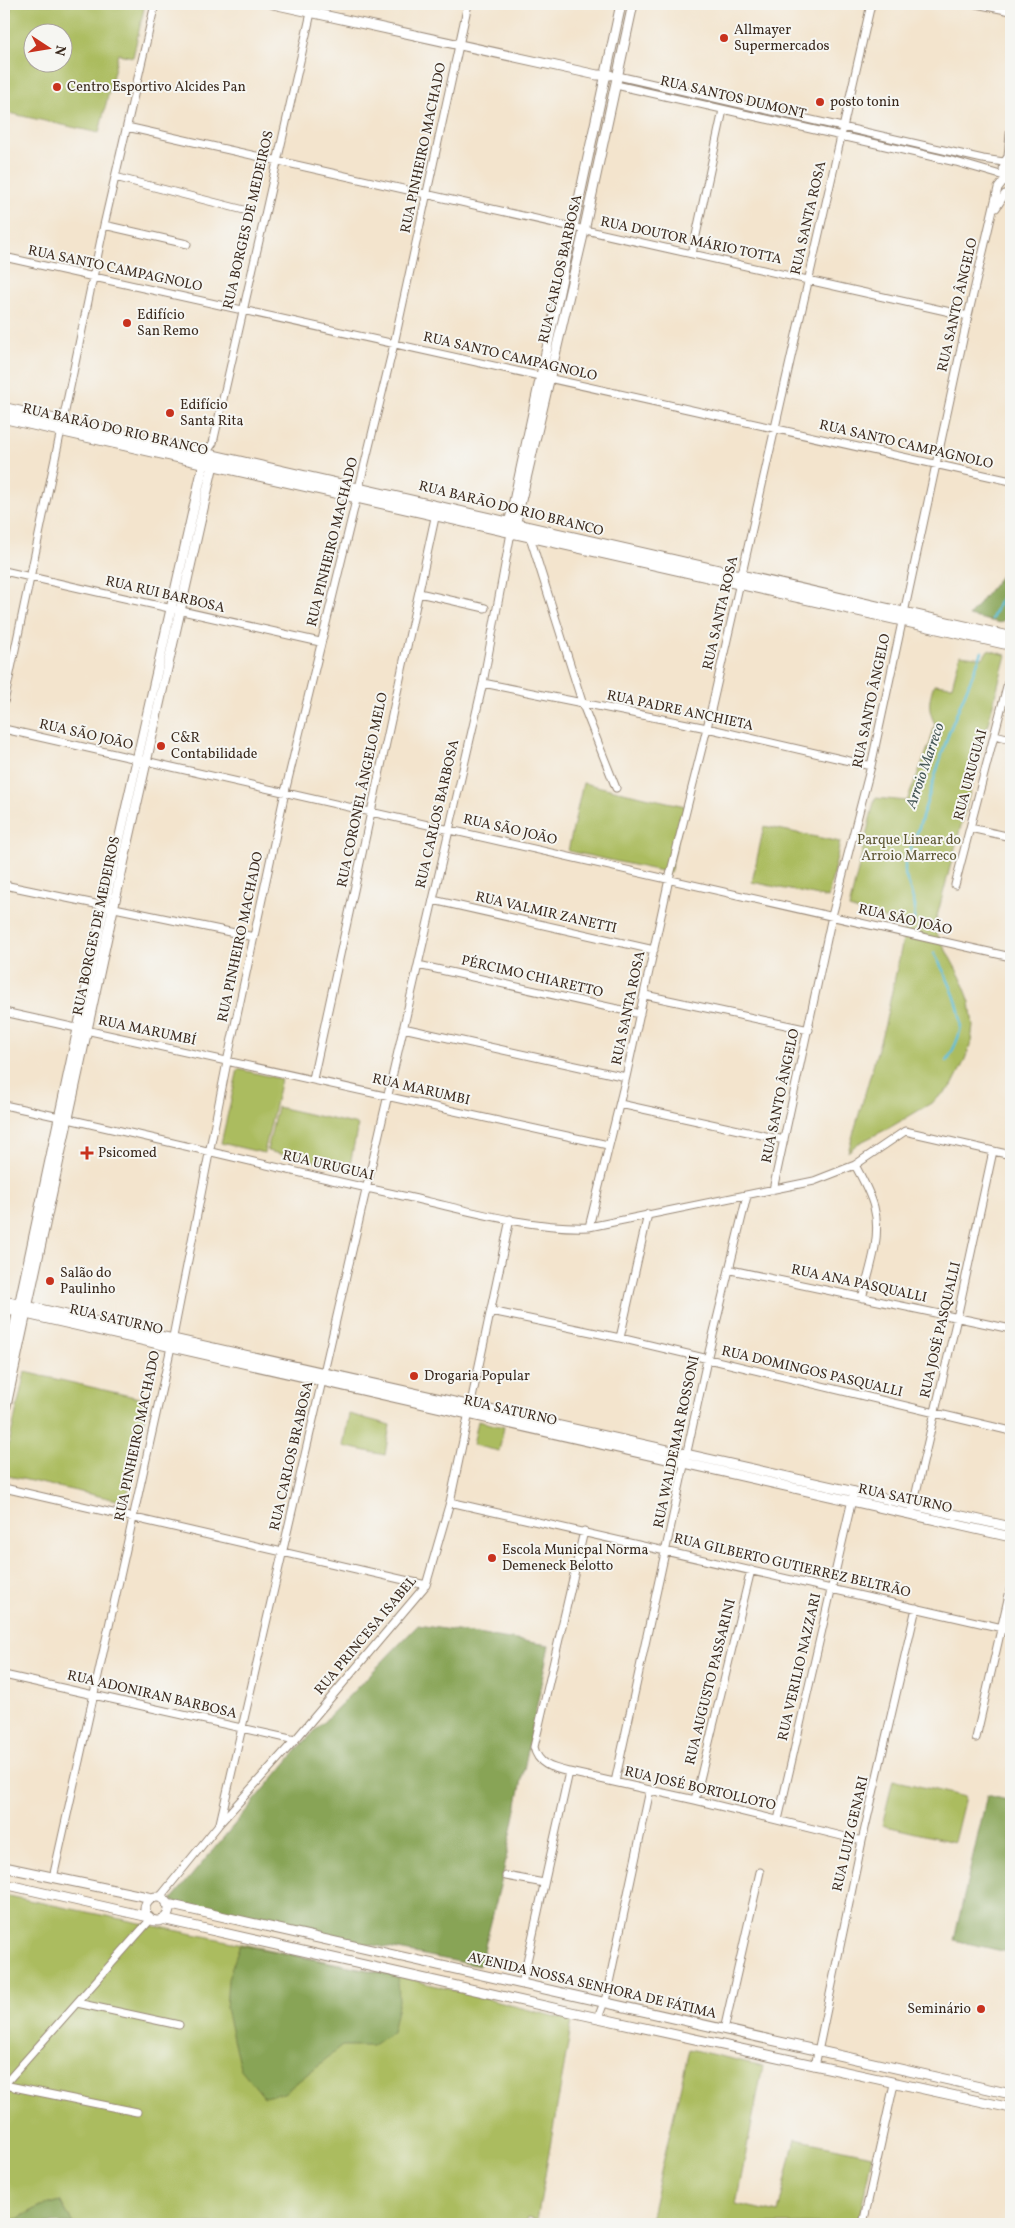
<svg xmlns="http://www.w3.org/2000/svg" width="1015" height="2228" viewBox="0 0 1015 2228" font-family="Vollkorn,serif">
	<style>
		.green { fill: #abbc5f; stroke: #73733e; fill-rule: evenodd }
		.forest { fill: #88a456; stroke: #62673a }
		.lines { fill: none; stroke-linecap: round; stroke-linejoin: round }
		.stream { stroke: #5cbfda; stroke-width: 2.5 }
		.minor-casing { stroke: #978776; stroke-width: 9 }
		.tertiary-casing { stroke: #978776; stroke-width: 11 }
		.secondary-casing { stroke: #978776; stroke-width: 12 }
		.minor { stroke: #fff; stroke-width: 7 }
		.tertiary { stroke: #fff; stroke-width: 9 }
		.secondary { stroke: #fff; stroke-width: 10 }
		.poi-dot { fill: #c8321e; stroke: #f6f6f2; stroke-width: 2 }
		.labels { text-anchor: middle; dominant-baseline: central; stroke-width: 4; stroke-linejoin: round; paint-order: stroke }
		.poi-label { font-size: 14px; fill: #3b2a1e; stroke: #f6f6f2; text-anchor: start }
		.street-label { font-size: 14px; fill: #3b2a1e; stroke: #f6f6f2 }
		.park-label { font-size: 14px; fill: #5d5632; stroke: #f6f6f2 }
		.water-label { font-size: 15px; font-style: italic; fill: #455756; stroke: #f6f6f2 }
	</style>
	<rect width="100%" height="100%" fill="#f6f6f2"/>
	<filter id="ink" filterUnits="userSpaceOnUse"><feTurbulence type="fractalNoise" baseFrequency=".02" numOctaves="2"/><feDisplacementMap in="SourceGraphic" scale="10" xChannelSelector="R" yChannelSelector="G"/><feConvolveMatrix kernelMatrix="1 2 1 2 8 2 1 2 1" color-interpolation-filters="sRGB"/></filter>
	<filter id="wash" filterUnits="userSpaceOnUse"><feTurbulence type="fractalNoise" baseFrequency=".0096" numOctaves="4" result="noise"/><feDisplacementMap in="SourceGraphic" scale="20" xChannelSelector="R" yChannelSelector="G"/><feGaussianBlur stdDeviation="1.12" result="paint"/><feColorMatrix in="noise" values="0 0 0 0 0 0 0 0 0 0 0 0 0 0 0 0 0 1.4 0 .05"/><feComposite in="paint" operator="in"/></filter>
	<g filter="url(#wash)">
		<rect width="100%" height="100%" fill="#f3e4cd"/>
		<!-- green -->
		<path class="green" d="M12,4h133l-12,53 -15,-3 -19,79 -95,-21v-73zM32,32h30v30h-30z
			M988,650l18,5 -72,273 27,50 9,24 3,23 -2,18 -7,19 -12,24 -19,16 -44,26 -32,16 -9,8 37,-128 21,-98 -57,-18 26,-110 32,3 23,-58 5,-19c-8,-15 -6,-25 -1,-40l18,2 8,-31 23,3z
			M583,783l102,23 -15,67 -102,-22z
			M764,826l76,16 -12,56 -76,-16z
			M238,1069l43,10 -17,74 -43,-10z
			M277,1107l81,18 -9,44 -82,-18z
			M25,1372l123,28 -22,102 -122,-27v-9z
			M349,1414l41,11 -5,30 -42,-9z
			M478,1421l26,6 -5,24 -26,-6z
			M893,1780l72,17 -11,45 -72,-17z
			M4,1895l394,81 174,45 -35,200 -10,-3 -2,6h-452l-13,-23 -19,5 -26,14 -11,-4z
			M689,2049l74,17 -27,138 42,9 17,-74 77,16 -14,69h-209z"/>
		<!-- forest -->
		<path class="forest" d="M1011,563v51l-11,9 -31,-7z
			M418,1625l131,20 -46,229 -23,92 -148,-29 -157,-35 -4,-2 132,-157z
			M987,1795l24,6v152l-57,-13z
			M240,1945l158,31 1,25 -7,31 -20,14h-30l-58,47 -20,4 -24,-29 -14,-59 2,-30z
			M60,2201l13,23h-69v-8l11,4 26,-14z"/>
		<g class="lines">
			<!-- stream -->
			<path class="stream" d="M992,619l7,-17 12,-16
				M914,920l1,-14 -10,-32v-12l13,-32 31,-98 33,-80
				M934,953c10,18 31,57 26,78 -2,10 -8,21 -13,30"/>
		</g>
	</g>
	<g filter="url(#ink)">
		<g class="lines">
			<defs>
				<path id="minor" d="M976,4l35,7
					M618,76l365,83 21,3
					M616,85l340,77 48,14
					M127,127l841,189
					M1011,154c-11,9 -10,22 0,31
					M1008,157l3,-34
					M115,177l133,34
					M996,208l9,-14 6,-2
					M104,225l83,19
					M692,254l31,-144
					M4,257l1007,224
					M206,453l7,-10 100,-439
					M530,537l53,168 33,83
					M4,571l316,71
					M419,593l66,15
					M483,683l224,45 164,38
					M4,702l100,-477 51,-221
					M4,729l1007,228
					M995,735l16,4
					M970,828l41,9
					M4,885l250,52
					M955,885l56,-214
					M433,900l221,50
					M418,965l222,49
					M645,995l164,35
					M4,1012l604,133
					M403,1028l223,49
					M313,1079l123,-566
					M620,1104l164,36
					M4,1105c133,28 265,62 399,91 61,13 124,33 186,31l225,-46 41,-16 50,-34 106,24
					M855,1165c7,13 15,27 19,42 8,29 -4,62 -12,91
					M773,1190l59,-274 39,-150 97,-450 30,-128 7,-9
					M589,1227l37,-150 43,-198 38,-151 164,-724
					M731,1270l280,59
					M491,1311l129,27 391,93
					M620,1338l28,-124
					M4,1488l422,97
					M450,1502l561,128
					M911,1514l46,-196 36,-167
					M584,1531l-50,216c4,18 18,21 35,25l126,28 167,41
					M4,1675l291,65
					M976,1738l35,-152
					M615,1782l92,-422 40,-164
					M695,1800l56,-230
					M778,1820l76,-329
					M220,1823l263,-1140 27,-145 4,-5
					M506,1876l38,7
					M53,1878l118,-531 56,-285 58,-270 109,-448 74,-340
					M160,1897l60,-74 75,-83 131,-155 24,-83 60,-283
					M522,1984l47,-212
					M77,2003l102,22
					M598,2018l8,-21 44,-207
					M724,2030l36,-158
					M815,2066l47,-225 54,-233
					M4,2085l147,-166
					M4,2085l133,27
					M863,2224l31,-140"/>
				<path id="tertiary" d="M273,4l324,71h13
					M508,529l113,-525
					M514,530l70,-299 49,-227
					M4,1301l1007,226
					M4,1309l1007,228
					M4,1376l100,-469 101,-449
					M4,1415l109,-506 101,-449
					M4,1867l148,31
					M4,1884l145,33
					M145 1909a12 12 0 1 1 24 0a12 12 0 1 1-24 0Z
					M167,1904l844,190
					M162,1919l418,95 431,94"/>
				<path id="secondary" d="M4,408l1007,229
					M4,418l1007,227"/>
			</defs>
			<!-- minor casing -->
			<use href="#minor" class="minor-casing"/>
			<!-- tertiary casing -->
			<use href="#tertiary" class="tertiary-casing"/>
			<!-- secondary casing -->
			<use href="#secondary" class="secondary-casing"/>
			<!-- minor -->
			<use href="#minor" class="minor"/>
			<!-- tertiary -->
			<use href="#tertiary" class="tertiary"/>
			<!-- secondary -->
			<use href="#secondary" class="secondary"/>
		</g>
	</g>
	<!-- markers -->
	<g class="poi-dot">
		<circle cx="724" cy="38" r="5"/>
		<circle cx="57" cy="87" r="5"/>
		<circle cx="820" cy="102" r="5"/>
		<circle cx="127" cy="323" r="5"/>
		<circle cx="170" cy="413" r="5"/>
		<circle cx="161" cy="746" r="5"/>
		<path d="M84.5 1145.5h5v5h5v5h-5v5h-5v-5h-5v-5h5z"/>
		<circle cx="50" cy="1281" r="5"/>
		<circle cx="414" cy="1376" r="5"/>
		<circle cx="492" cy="1558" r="5"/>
		<circle cx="981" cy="2009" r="5"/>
	</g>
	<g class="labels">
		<!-- poi labels -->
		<g class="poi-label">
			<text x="734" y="30">Allmayer<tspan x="734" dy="16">Supermercados</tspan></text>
			<text x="67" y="87">Centro Esportivo Alcides Pan</text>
			<text x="830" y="102">posto tonin</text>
			<text x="137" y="315">Edifício<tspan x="137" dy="16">San Remo</tspan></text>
			<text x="180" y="405">Edifício<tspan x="180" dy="16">Santa Rita</tspan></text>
			<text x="171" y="738">C&amp;R<tspan x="171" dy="16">Contabilidade</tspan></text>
			<text x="98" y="1153">Psicomed</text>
			<text x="60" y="1273">Salão do<tspan x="60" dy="16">Paulinho</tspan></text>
			<text x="424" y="1376">Drogaria Popular</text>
			<text x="502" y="1550">Escola Municpal Norma<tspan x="502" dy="16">Demeneck Belotto</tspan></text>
			<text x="971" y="2009" text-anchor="end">Seminário</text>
		</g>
		<!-- street labels -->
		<g class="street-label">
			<text transform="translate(733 98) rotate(13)">RUA SANTOS DUMONT</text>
			<text transform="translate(424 148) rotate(-78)">RUA PINHEIRO MACHADO</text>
			<text transform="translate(809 218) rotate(-77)">RUA SANTA ROSA</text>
			<text transform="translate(249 220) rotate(-77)">RUA BORGES DE MEDEIROS</text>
			<text transform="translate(691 241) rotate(12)">RUA DOUTOR MÁRIO TOTTA</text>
			<text transform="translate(115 269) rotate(12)">RUA SANTO CAMPAGNOLO</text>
			<text transform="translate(561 269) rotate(-77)">RUA CARLOS BARBOSA</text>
			<text transform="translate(958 305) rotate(-77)">RUA SANTO ÂNGELO</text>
			<text transform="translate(510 357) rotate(13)">RUA SANTO CAMPAGNOLO</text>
			<text transform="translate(115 430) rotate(13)">RUA BARÃO DO RIO BRANCO</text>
			<text transform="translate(906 445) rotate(13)">RUA SANTO CAMPAGNOLO</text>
			<text transform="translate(511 509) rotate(14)">RUA BARÃO DO RIO BRANCO</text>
			<text transform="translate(333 542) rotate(-76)">RUA PINHEIRO MACHADO</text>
			<text transform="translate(165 595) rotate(13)">RUA RUI BARBOSA</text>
			<text transform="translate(721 613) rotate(-77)">RUA SANTA ROSA</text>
			<text transform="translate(872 701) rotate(-78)">RUA SANTO ÂNGELO</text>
			<text transform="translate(680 711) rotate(12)">RUA PADRE ANCHIETA</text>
			<text transform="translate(86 735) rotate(13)">RUA SÃO JOÃO</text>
			<text transform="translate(971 775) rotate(-75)">RUA URUGUAI</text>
			<text transform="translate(363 790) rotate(-78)">RUA CORONEL ÂNGELO MELO</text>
			<text transform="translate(438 814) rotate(-77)">RUA CARLOS BARBOSA</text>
			<text transform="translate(510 830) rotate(13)">RUA SÃO JOÃO</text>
			<text transform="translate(546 913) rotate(13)">RUA VALMIR ZANETTI</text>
			<text transform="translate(905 920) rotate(13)">RUA SÃO JOÃO</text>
			<text transform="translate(97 926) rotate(-78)">RUA BORGES DE MEDEIROS</text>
			<text transform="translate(241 937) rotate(-78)">RUA PINHEIRO MACHADO</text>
			<text transform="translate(532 977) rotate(13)">PÉRCIMO CHIARETTO</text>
			<text transform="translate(629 1008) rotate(-78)">RUA SANTA ROSA</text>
			<text transform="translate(147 1031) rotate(12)">RUA MARUMBÍ</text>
			<text transform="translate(421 1090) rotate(13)">RUA MARUMBI</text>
			<text transform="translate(781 1096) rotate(-78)">RUA SANTO ÂNGELO</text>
			<text transform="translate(328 1166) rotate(13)">RUA URUGUAI</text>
			<text transform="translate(859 1284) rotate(12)">RUA ANA PASQUALLI</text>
			<text transform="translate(116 1320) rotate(13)">RUA SATURNO</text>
			<text transform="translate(941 1330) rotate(-77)">RUA JOSÉ PASQUALLI</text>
			<text transform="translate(812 1372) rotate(13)">RUA DOMINGOS PASQUALLI</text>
			<text transform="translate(510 1411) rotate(13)">RUA SATURNO</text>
			<text transform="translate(138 1436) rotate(-78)">RUA PINHEIRO MACHADO</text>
			<text transform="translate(677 1442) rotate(-78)">RUA WALDEMAR ROSSONI</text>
			<text transform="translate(292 1456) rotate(-77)">RUA CARLOS BRABOSA</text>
			<text transform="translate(905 1499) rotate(12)">RUA SATURNO</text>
			<text transform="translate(792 1566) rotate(13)">RUA GILBERTO GUTIERREZ BELTRÃO</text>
			<text transform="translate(366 1636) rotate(-50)">RUA PRINCESA ISABEL</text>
			<text transform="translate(800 1667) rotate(-77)">RUA VERILIO NAZZARI</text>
			<text transform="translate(711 1682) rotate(-76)">RUA AUGUSTO PASSARINI</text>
			<text transform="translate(152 1695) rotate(13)">RUA ADONIRAN BARBOSA</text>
			<text transform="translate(700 1789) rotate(13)">RUA JOSÉ BORTOLLOTO</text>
			<text transform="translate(851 1834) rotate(-77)">RUA LUIZ GENARI</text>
			<text transform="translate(592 1986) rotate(13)">AVENIDA NOSSA SENHORA DE FÁTIMA</text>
		</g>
		<!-- park labels -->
		<g class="park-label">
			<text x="909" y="840">Parque Linear do<tspan x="909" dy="16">Arroio Marreco</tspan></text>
		</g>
		<!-- water labels -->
		<g class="water-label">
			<text transform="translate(926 766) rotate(-71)">Arroio Marreco</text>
		</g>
	</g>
	<!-- margin -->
	<rect width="1015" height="2228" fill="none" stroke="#f6f6f2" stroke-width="20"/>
	<!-- north arrow -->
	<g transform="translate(48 48) rotate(102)"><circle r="24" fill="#f6f6f2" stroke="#aba49d"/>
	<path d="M0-4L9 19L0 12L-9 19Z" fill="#c8321e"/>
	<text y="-8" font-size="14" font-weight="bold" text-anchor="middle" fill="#3b2a1e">N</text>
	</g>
</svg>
